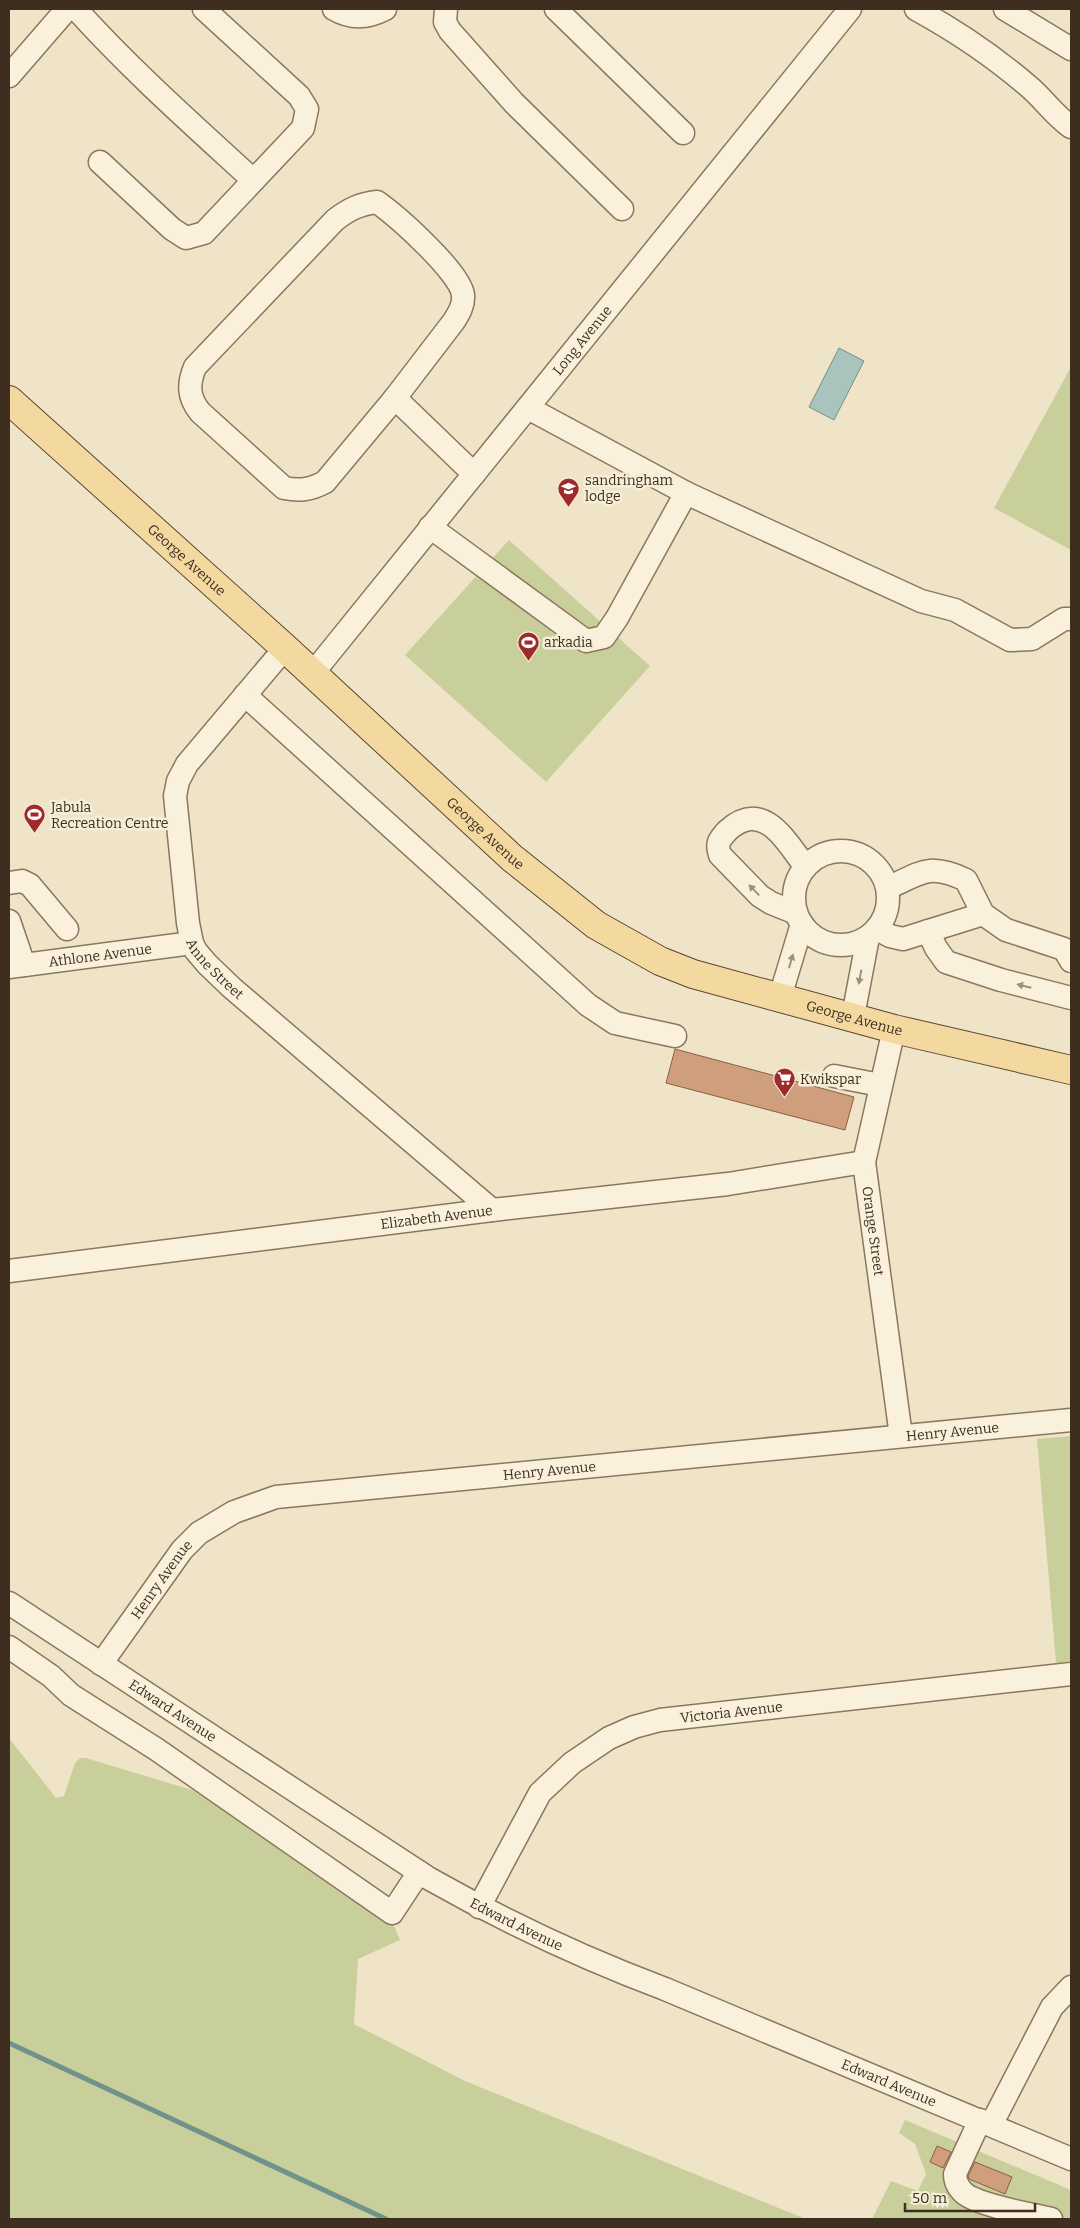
<svg xmlns="http://www.w3.org/2000/svg" width="1080" height="2228" viewBox="0 0 1080 2228" font-family="Bitter,serif">
	<style>
		.green { fill: #c9cf9b }
		.water { fill: #a9c4bc; stroke: #6f938a }
		.lines { fill: none; stroke-linecap: round; stroke-linejoin: round }
		.stream { stroke: #6f938a; stroke-width: 5 }
		.building { fill: #cf9f7d; stroke: #8d5f41 }
		.minor-casing { stroke: #8d765c; stroke-width: 25 }
		.major-casing { stroke: #5b4430; stroke-width: 30 }
		.minor { stroke: #faf1dc; stroke-width: 22 }
		.major { stroke: #f3d9a0; stroke-width: 28 }
		.oneway { fill: #9c907e }
		.labels { text-anchor: middle; dominant-baseline: central; stroke-width: 5; stroke-linejoin: round; paint-order: stroke }
		.street-label { font-size: 14px; fill: #3d2e20; stroke: #f7eed8 }
		.poi-label { font-size: 14px; fill: #3d2e20; stroke: #f7eed8; text-anchor: start }
	</style>
	<rect width="100%" height="100%" fill="#f0e4c8"/>
	<!-- green -->
	<path class="green" d="M1071,367v183l-77,-42z
		M509,540l141,126 -104,116 -141,-127z
		M1071,1436v225l-15,2 -19,-224z
		M9,1738l47,60 8,-2 11,-33 5,-5h6l106,32 102,64 97,65 9,21 -42,19 -4,65 111,57 341,138h-797z
		M905,2120l166,70v29h-199l19,-38 27,10 8,-17 -11,-30 -16,-11z"/>
	<!-- water -->
	<path class="water" d="M839,348l25,13 -30,59 -25,-13z"/>
	<g class="lines">
		<!-- stream -->
		<path class="stream" d="M9,2043l377,176"/>
	</g>
	<!-- building -->
	<path class="building" d="M675,1049l179,48 -9,33 -179,-47z
		M937,2146l14,6 -8,16 -13,-6z
		M975,2162l37,15 -7,17 -36,-15 -1,-3z"/>
	<g class="lines">
		<defs>
			<g id="minor">
				<path d="M76,9c55,61 116,115 177,171"/>
				<path d="M334,9c17,10 34,9 51,0"/>
				<path d="M446,9l-1,13 5,9 64,72 108,106"/>
				<path d="M556,9l127,124"/>
				<path d="M916,9c40,22 76,46 111,76 16,13 27,30 44,42"/>
				<path d="M1005,9l66,40"/>
				<path d="M9,76l58,-67"/>
				<path d="M100,162l72,67 14,9 18,-5 99,-105 4,-19 -8,-13 -95,-87"/>
				<path d="M377,202c20,14 84,71 86,93 1,10 -4,18 -9,26l-59,77 -70,84c-15,8 -25,9 -41,6l-84,-76c-12,-15 -12,-28 -5,-45l140,-147c14,-11 25,-16 42,-18z"/>
				<path d="M395,398l79,76"/>
				<path d="M528,408l158,85 235,108 34,9 55,30 22,-1 32,-20h7"/>
				<path d="M430,527l156,114 18,-4 13,-19 69,-125"/>
				<path id="s1" d="M285,648l-98,116 -9,17 -3,15 13,127 4,20 4,8 11,13 25,24 260,222"/>
				<path id="s2" d="M313,673l537,-664"/>
				<path d="M245,695l343,310 27,18 60,13"/>
				<circle cx="841" cy="898" r="47"/>
				<path d="M9,883l13,-2 8,4 37,44"/>
				<path d="M888,888c34,-16 41,-25 78,-8l17,34 23,16 58,19 7,12"/>
				<path d="M796,913l-25,-10 -11,-7 -40,-41c-4,-12 -1,-15 7,-24 36,-33 58,9 78,35"/>
				<path d="M9,921l15,44"/>
				<path d="M877,929l13,7 13,3 80,-25"/>
				<path d="M928,931l8,17 10,14 55,18 70,18"/>
				<path id="s3" d="M9,967l183,-24"/>
				<path d="M780,997l22,-73"/>
				<path d="M853,1016l15,-79"/>
				<path id="s4" d="M894,1029l-30,133 37,274"/>
				<path d="M834,1076l46,9"/>
				<path id="s5" d="M9,1271l483,-61 236,-26 136,-22"/>
				<path id="s6" d="M9,1603l419,275c76,43 154,80 237,111l406,170"/>
				<path d="M9,1647l42,29 20,19 85,54 236,164 27,-41"/>
				<path id="s7" d="M101,1664l81,-114 17,-17 35,-21 42,-15 795,-77"/>
				<path id="s8" d="M479,1907l61,-114 32,-30 37,-25 25,-11 26,-7 411,-46"/>
				<path d="M980,2120l-25,54c0,8 3,14 10,20 16,12 66,20 86,25"/>
				<path d="M991,2125l61,-118 19,-20"/>
			</g>
			<g id="major">
				<path id="s9" d="M9,400l276,248 227,210 84,67 64,36 33,13 201,55 177,41"/>
			</g>
		</defs>
		<!-- minor casing -->
		<use href="#minor" class="minor-casing"/>
		<!-- major casing -->
		<use href="#major" class="major-casing"/>
		<!-- minor -->
		<use href="#minor" class="minor"/>
		<!-- major -->
		<use href="#major" class="major"/>
	</g>
	<!-- one-way arrows -->
	<defs><path id="oneway-solid" d="M-6-.8H1V-3.2L6.5 0L1 3.2V.8H-6Z" transform="scale(1.25)"/></defs>
	<g class="oneway">
		<use href="#oneway-solid" transform="translate(754 890) rotate(-134)"/>
		<use href="#oneway-solid" transform="translate(791 961) rotate(-74)"/>
		<use href="#oneway-solid" transform="translate(860 977) rotate(101)"/>
		<use href="#oneway-solid" transform="translate(1024 986) rotate(-166)"/>
	</g>
	<!-- icons -->
	<defs>
		<symbol id="school-pin" viewBox="-11 -11 22 30"><path d="M0 17L-7.5 6A9.5 9.5 0 1 1 7.5 6Z" fill="#9e2a2b" stroke="#f7eed8"/><path d="M0-5L7-2L0 1L-7-2ZM-4 1L0 2.5L4 1V4Q0 6-4 4Z" fill="#fff"/></symbol>
		<symbol id="stadium-pin" viewBox="-11 -11 22 30"><path d="M0 17L-7.5 6A9.5 9.5 0 1 1 7.5 6Z" fill="#9e2a2b" stroke="#f7eed8"/><path d="M0-5a6.5 5 0 1 0 0 10a6.5 5 0 1 0 0-10ZM-3.5-1.8h7v3.6h-7Z" fill="#fff"/></symbol>
		<symbol id="supermarket-pin" viewBox="-11 -11 22 30"><path d="M0 17L-7.5 6A9.5 9.5 0 1 1 7.5 6Z" fill="#9e2a2b" stroke="#f7eed8"/><path d="M-6-5.5h2.5l.6 2H6L4.5 2H-2.5L-4.4-4H-6ZM-1.5 3.2a1.3 1.3 0 1 0 .1 0ZM3 3.2a1.3 1.3 0 1 0 .1 0Z" fill="#fff"/></symbol>
	</defs>
	<g fill-rule="evenodd">
		<use href="#school-pin" x="556" y="476" width="25" height="34"/>
		<use href="#stadium-pin" x="516" y="630" width="25" height="34"/>
		<use href="#stadium-pin" x="22" y="802" width="25" height="34"/>
		<use href="#supermarket-pin" x="772" y="1066" width="25" height="34"/>
	</g>
	<g class="labels">
		<!-- street labels -->
		<g class="street-label">
			<text stroke="none"><textPath href="#s2" startOffset="428">Long Avenue</textPath></text>
			<text stroke="none"><textPath href="#s9" startOffset="239">George Avenue</textPath></text>
			<text stroke="none"><textPath href="#s9" startOffset="644">George Avenue</textPath></text>
			<text stroke="none"><textPath href="#s3" startOffset="92">Athlone Avenue</textPath></text>
			<text stroke="none"><textPath href="#s1" startOffset="369">Anne Street</textPath></text>
			<text stroke="none"><textPath href="#s9" startOffset="1064">George Avenue</textPath></text>
			<text stroke="none"><textPath href="#s5" startOffset="431">Elizabeth Avenue</textPath></text>
			<text stroke="none"><textPath href="#s4" startOffset="206">Orange Street</textPath></text>
			<text stroke="none"><textPath href="#s7" startOffset="929">Henry Avenue</textPath></text>
			<text stroke="none"><textPath href="#s7" startOffset="524">Henry Avenue</textPath></text>
			<text stroke="none"><textPath href="#s7" startOffset="104">Henry Avenue</textPath></text>
			<text stroke="none"><textPath href="#s6" startOffset="196">Edward Avenue</textPath></text>
			<text stroke="none"><textPath href="#s8" startOffset="344">Victoria Avenue</textPath></text>
			<text stroke="none"><textPath href="#s6" startOffset="601">Edward Avenue</textPath></text>
			<text stroke="none"><textPath href="#s6" startOffset="1006">Edward Avenue</textPath></text>
		</g>
		<!-- poi labels -->
		<g class="poi-label">
			<text x="585" y="480">sandringham<tspan x="585" dy="16">lodge</tspan></text>
			<text x="544" y="642">arkadia</text>
			<text x="51" y="807">Jabula<tspan x="51" dy="16">Recreation Centre</tspan></text>
			<text x="800" y="1079">Kwikspar</text>
		</g>
	</g>
	<!-- border -->
	<rect width="1080" height="2228" fill="none" stroke="#3d2e20" stroke-width="20"/>
	<!-- scale -->
	<path d="M905 2203v8h130v-8" fill="none" stroke="#3d2e20" stroke-width="2.5"/>
	<text x="912" y="2203" font-size="15" fill="#3d2e20" stroke="#f7eed8" stroke-width="4" paint-order="stroke">50 m</text>
</svg>
